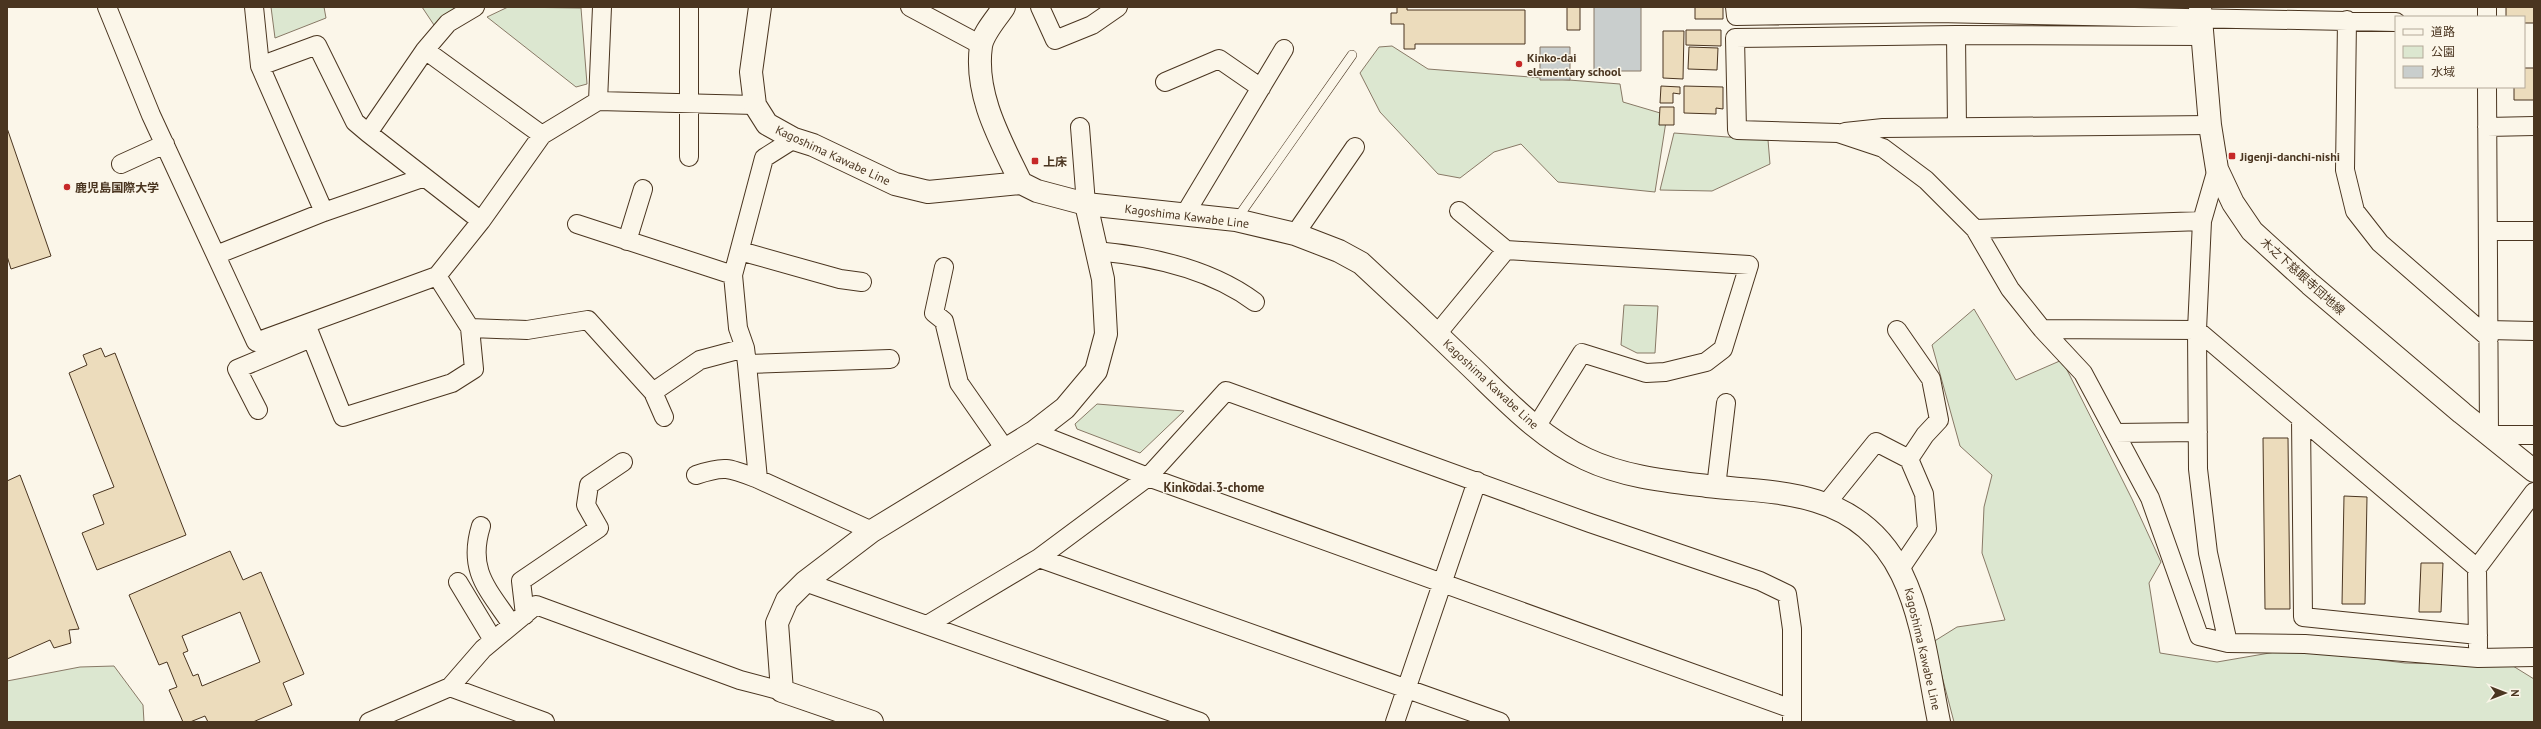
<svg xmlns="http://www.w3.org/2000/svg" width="2541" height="729" viewBox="0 0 2541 729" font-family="'PT Sans','Noto Sans JP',sans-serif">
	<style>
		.green { fill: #dce7d0; stroke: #887966 }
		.water { fill: #c9cecd; stroke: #887966 }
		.building { fill: #ecdcbc; stroke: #4a3520; fill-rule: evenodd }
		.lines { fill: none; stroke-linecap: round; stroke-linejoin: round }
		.lane-casing { stroke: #4a3520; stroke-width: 10 }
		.street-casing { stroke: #4a3520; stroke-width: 20 }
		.secondary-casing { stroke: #4a3520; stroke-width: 24 }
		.primary-casing { stroke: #4a3520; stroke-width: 24 }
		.lane { stroke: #fbf6e9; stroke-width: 9 }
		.street { stroke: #fbf6e9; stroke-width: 18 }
		.secondary { stroke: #fbf6e9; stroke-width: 22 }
		.primary { stroke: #fbf6e9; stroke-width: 22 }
		.poi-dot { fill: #c62828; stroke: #fbf6e9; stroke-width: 1.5 }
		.labels { text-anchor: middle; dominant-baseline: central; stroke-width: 3; stroke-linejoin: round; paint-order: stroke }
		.poi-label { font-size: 12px; font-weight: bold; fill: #4a3520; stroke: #fbf6e9; text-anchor: start }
		.street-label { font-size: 12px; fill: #4a3520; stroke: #fbf6e9 }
		.neighbourhood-label { font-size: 13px; font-weight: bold; fill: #4a3520; stroke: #fbf6e9 }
	</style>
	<rect width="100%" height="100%" fill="#fbf6e9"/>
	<!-- green -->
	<path class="green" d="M271,7h53l2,11 -51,20z
		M422,7h55l-43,18z
		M508,7l73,1 6,76 -11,3 -89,-70z
		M1392,46l36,23 192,15 3,18 44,13 -12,77 -97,-10 -37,-38 -27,8 -34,26 -22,-4 -58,-62 -20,-39 19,-26z
		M1674,133l94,7 2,24 -58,27 -52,-1z
		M1624,305l34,1 -3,47h-18l-16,-8z
		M1974,309l42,71 46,-20 70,139 29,63 -12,21 11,70 57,9 76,-13 112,14 108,3 21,13v43h-580l-21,-80 24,-15 48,-7 -23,-67 2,-46 8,-32 -32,-29 -28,-101z
		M1097,404l87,7 -44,42 -63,-24 -2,-5z
		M114,666l29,39 1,17h-137v-41l73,-14z"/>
	<!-- water -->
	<path class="water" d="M1594,7h47v64h-47z
		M1540,47h30v33h-30z"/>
	<!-- building -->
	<path class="building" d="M1397,7h10v3h118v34h-110v5h-11v-25h-13v-11h6z
		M1567,7h13v23h-13z
		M1695,7h28v12h-28z
		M2506,7h28v16h-10v-6h-18z
		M1686,30h35v16l-35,-1z
		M1663,31h21l-1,48 -20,-1z
		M1689,47l29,1 -1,22 -29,-1z
		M2524,68h10v32h-20v-13h10z
		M1661,86l19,1v7l-7,-1v10h-13z
		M1684,86l39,1v22l-7,-1v6l-32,-1z
		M1660,107h14v18h-15z
		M7,128l44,128 -40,13 -4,-13z
		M101,348l4,9 10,-4 71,182 -89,35 -15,-37 22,-9 -11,-29 21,-8 -45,-114 18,-8 -4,-10z
		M2263,438h25l2,171h-25z
		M20,475l59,154 -10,1 2,13 -17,5 -4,-8 -43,19v-178z
		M2344,496l23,1 -2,107h-23z
		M230,551l13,29 18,-8 43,102 -21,9 9,22 -39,17h-45l-3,-6 -15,6h-7l-14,-32 8,-3 -10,-25 -8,3 -30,-70zM240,612l20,50 -58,24 -4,-12 -5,2 -10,-23 5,-2 -6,-15z
		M2421,563h22l-2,49h-22z"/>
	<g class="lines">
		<defs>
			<path id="lane" d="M1236,220l116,-165"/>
			<path id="street" d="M107,7l44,108 105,227 181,-66 44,-55 61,-86 56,-34 157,4
				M254,7l6,59 64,146
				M475,7l-27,16 -23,27 -57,83 113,88
				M910,7l71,38
				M1040,7l15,33 37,-15 26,-18
				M1735,7l1,9 200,-3 460,9
				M2487,17v-10
				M2347,20l-2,150 10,41 25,32 109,95
				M1956,35l1,92
				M2202,36l-246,-1 -221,3 2,92 101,3 45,15 43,32 49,49 35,60 32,40 41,44 67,125 49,138 29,7 77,1 173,14 56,-1
				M425,50l117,85
				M260,66l57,-21 38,77 13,11
				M1165,82l54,-23 42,29
				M2487,87l2,348h45
				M598,101l4,-94
				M1080,127l6,77
				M2487,127l47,-1
				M1845,132l38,-4 327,-3
				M794,139l-30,19 -31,117 5,53 7,20 2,16 11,115 114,52
				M689,157v-150
				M121,164l44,-20
				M2217,169l-15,52 -5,109 1,139 10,84 20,90
				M1459,211l47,39
				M1185,214l99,-165
				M577,224l156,51
				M1975,229l227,-8
				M2488,231h46
				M1295,234l60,-87
				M627,241l16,-52
				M740,251l100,28 22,3
				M1096,251c55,5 115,18 159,51
				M216,255l108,-43 98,-34
				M944,267l-10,46 10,8 15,62 46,66
				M306,324l37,93 109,-34 22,-14 -4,-41 -33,-52
				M470,328l57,2 61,-10 65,72 47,-32 45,-12
				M2042,329l155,1 280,238
				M1897,330l34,49 8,41 -14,15 -16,24
				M2488,330l46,1
				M1437,334l69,-84 243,15 -26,84 -17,13 -41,10 -19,1 -64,-20 -46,74
				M747,364l143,-5
				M653,392l11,25
				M258,410l-21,-41 74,-31
				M2301,419l2,198 175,18
				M1034,432l114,45 644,232
				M2115,433l83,-1
				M696,475c29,-10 34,-7 62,4
				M1716,487l10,-84
				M1826,504l50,-62 33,17 15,35 3,35 -27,40
				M481,526c-14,45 7,63 31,99
				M1039,558l461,164
				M458,582l35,58
				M805,582l395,140
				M525,615l-4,-34 78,-53 -13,-23 3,-20 34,-23
				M927,625l112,-67 109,-81 78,-86 364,132 170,58 27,13 5,35v93
				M2478,647l-1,-79 57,-76
				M450,687l95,35
				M369,722l81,-35 33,-38 53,-44 204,75 42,11
				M1395,722l82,-241"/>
			<path id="secondary" d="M2200,7l10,118 7,44 16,34 19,28 58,53 152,129 72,58
				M872,722l-90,-31 -5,-68 10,-23 18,-18 67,-51 162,-99 31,-24 31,-37 10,-37 -3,-55 -17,-75"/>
			<path id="primary" d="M760,7l-9,65 4,33 12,19 27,15 19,6 82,39 33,8 93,-9 16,8 49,13 150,16 59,14 44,17 22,12c36,33 71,66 106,100 37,35 72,74 119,96 38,18 80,22 121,27 36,4 74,4 109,15 101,30 105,133 123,221
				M1004,7c-7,11 -21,26 -23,39 -7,49 20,95 40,137"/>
		</defs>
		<!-- lane casing -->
		<use href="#lane" class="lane-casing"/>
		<!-- street casing -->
		<use href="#street" class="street-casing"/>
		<!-- secondary casing -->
		<use href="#secondary" class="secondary-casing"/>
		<!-- primary casing -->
		<use href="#primary" class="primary-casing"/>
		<!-- lane -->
		<use href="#lane" class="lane"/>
		<!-- street -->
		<use href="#street" class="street"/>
		<!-- secondary -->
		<use href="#secondary" class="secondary"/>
		<!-- primary -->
		<use href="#primary" class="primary"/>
	</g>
	<!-- markers -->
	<g class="poi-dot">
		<circle cx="1519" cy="64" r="4"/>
		<rect x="2228" y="152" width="8" height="8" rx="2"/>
		<rect x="1031" y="157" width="8" height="8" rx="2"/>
		<circle cx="67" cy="187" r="4"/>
	</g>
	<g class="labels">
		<!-- poi labels -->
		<g class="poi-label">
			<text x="1527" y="57">Kinko-dai<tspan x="1527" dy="14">elementary school</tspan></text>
			<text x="2240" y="156">Jigenji-danchi-nishi</text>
			<text x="1043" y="161">上床</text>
			<text x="75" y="187">鹿児島国際大学</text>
		</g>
		<!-- street labels -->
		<g class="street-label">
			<text transform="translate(833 155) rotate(25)">Kagoshima Kawabe Line</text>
			<text transform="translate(1187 216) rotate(7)">Kagoshima Kawabe Line</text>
			<text transform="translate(2303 276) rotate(42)">木之下慈眼寺団地線</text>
			<text transform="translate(1491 384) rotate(43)">Kagoshima Kawabe Line</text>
			<text transform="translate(1923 649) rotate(77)">Kagoshima Kawabe Line</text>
		</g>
		<!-- neighbourhood labels -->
		<g class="neighbourhood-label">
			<text x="1214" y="487">Kinkodai 3-chome</text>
		</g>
	</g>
	<!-- border -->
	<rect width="2541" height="729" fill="none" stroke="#4a3520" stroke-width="16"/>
	<!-- legend -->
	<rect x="2395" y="16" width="130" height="72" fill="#fbf6e9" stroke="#b4a999"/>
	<rect x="2403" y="29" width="20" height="6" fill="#fbf6e9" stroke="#b4a999"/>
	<text x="2431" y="36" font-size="12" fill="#4a3520">道路</text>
	<rect x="2403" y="46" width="20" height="12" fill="#dce7d0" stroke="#b4a999"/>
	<text x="2431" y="56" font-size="12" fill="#4a3520">公園</text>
	<rect x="2403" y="66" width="20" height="12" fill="#c9cecd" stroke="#b4a999"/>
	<text x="2431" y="76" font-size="12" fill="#4a3520">水域</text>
	<!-- north arrow -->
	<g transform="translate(2505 693) rotate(90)" stroke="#fbf6e9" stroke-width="3" paint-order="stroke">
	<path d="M0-3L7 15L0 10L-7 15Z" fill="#4a3520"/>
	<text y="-6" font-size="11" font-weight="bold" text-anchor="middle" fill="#4a3520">N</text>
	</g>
</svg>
